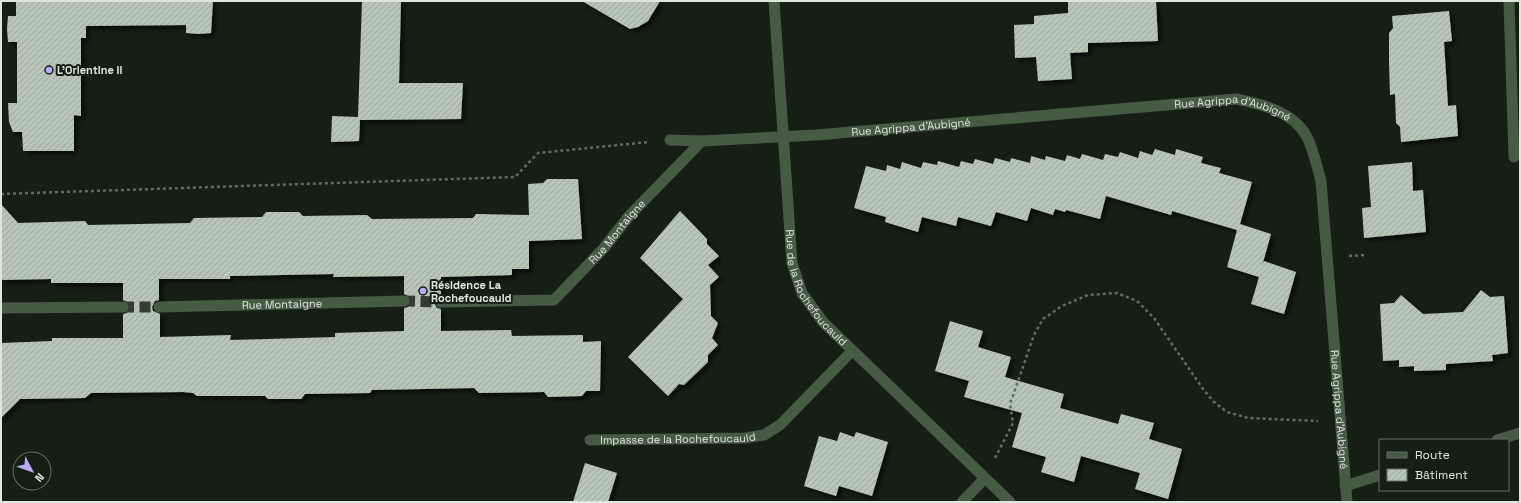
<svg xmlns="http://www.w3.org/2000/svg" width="1521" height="503" viewBox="0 0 1521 503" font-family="'Space Grotesk',sans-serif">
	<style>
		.building { fill: url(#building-hatch); fill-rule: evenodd; filter: url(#shadow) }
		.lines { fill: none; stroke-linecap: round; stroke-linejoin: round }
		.minor-tunnel { stroke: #333d32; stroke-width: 11; stroke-dasharray: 11 5.5; stroke-linecap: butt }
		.path { stroke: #636c62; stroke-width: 2.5; stroke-dasharray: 3 3; stroke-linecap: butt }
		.service { stroke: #465a44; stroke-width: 11 }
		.minor { stroke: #465a44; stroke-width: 11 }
		.poi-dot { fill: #b9abf7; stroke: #151f14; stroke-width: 1.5 }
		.labels { text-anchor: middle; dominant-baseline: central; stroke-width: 4; stroke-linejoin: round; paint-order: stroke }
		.poi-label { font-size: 11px; font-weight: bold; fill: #dfe6de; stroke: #151f14; text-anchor: start }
		.street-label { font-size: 11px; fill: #dfe6de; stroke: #151f14 }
	</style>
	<defs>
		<pattern id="building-hatch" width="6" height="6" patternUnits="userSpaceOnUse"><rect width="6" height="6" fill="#b8c6b7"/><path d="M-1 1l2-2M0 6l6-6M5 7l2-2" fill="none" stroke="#9ba69a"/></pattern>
		<filter id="shadow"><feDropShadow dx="3.5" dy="3.5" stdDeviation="2" flood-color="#0009"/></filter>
	</defs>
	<rect width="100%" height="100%" fill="#151f14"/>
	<!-- building -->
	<path class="building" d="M16,1h197l-2,32 -12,1 -13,-1v-8l-100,1v12h-5v78l-7,-1v36h-51l-1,-19h-9l-4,-10 -1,-19h9v-61h-9l-1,-13 1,-13h8z
		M362,1h39l-2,82h64l-2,36 -101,1 -1,21 -28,1 1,-26 26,1z
		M582,1h78l-12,20 -10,6 -8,2z
		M1068,1h88l2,40 -70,2v9l-18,1 2,26 -34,2 -2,-24 -21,1 -1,-33 20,-1v-8l34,-3z
		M1449,11l3,30 -8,1 4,64 8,-1 2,31 -57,6 -1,-15 -4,-4 -1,-29 -5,1 -1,-33v-29l4,-5 -1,-12z
		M1155,149l20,6 1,-6 27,8 -2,6 20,5 -2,5 33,9 -12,42 31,10 -9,32 2,-5 32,11 -12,42 -33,-10 8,-27 -32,-10 10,-37 -65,-19 -1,4 -65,-19 -6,23 -34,-9 -1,2 -10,-3 -2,6 -22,-7 -4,13 -31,-9 -5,14 -33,-9 -2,9 -34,-9 -4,15 -33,-10 1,-5 -32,-9 12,-42 20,5 1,-6 13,4 2,-7 19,6 2,-6 14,3 1,-4 21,6 2,-6 12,3 2,-5 18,5 2,-6 15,4 1,-4 19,5 1,-7 14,4 1,-4 19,5 2,-6 13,4 2,-5 21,6 2,-6 13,3 2,-5 18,6 2,-7 12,4z
		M1412,162l1,29 10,-1 3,42 -62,6 -2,-30 9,-1 -3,-41z
		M547,179h31l4,60 -53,2v28h-17v6l-71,2v18l-6,3 -1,5 3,5 4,1v22l70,-1 1,6 71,-1v7l18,-1 -1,50h-14l-4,5 -34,1 -4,-5 -65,1 -5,-5 -102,2 -2,3 -65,1 -4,5h-33l-3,-3h-68l-4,-3 -10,-1 -92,1 -6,5 -65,1 -19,19v-75l51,-2v-3h71v-24l4,-1 3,-6 -1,-4 -6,-3v-17h-72v-4l-50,1v-76l17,19 67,-2 3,4 102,-2 4,-5 68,-1 4,-5h33l4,4 64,-1 5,4 101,-1 3,-4 53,1 -1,-31 15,-1zM334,274l-1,3 71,-1v18l6,3 1,4 -3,6 -4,1v23l-69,2v4l-105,3 1,-5 -71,2v-23l-7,-3 -1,-4 3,-6 4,-1v-21h71v-3z
		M680,211l27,28v5l12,12 -11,9 11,12 -9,8 1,31 7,7 -6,15 6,7 -10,10v7l-24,23 -5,-1 -11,12 -40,-39 55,-58 -43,-41z
		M1481,290l9,7 14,-1 4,57 -16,2 1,6 -47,3v6l-32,1v-5l-15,1v-7l-16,1 -3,-57 14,-1 7,-8 22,19 40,-2z
		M950,321l33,10 -5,16 33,10 -6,20 59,17 -4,14 58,16 3,-10 33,9 -5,16 33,10 -14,50 -33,-10 5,-16 -59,-17 -7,26 -33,-10 5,-15 -34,-10 10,-34 -58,-16 5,-16 -34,-10z
		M840,432l14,5 2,-5 32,10 -16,54 -33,-10 -3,10 -32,-10 15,-50 18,5z
		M585,463l32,10 -9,29h-35z"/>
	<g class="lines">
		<!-- minor-tunnel -->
		<path class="minor-tunnel" d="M404,301l37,1
			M123,307h36"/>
		<!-- path -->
		<path class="path" d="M1,194l514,-17 23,-24 111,-11
			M1349,256l18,-1
			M995,458l18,-35 -3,-19 24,-69 9,-16 19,-13 26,-11 29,-2 20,8 17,17 49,71 11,13 13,10 21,6 70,3"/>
		<!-- service -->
		<path class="service" d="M670,140l32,1"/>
		<!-- minor -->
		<g class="minor">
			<path id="s1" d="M774,1l18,262 10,30 21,29 187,180"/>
			<path d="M1509,1l5,156"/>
			<path id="s2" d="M441,302l113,-2 50,-52 25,-32 73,-75 114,-6 420,-36c26,5 58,13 71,38 7,14 10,30 14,44l26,321"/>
			<path id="s3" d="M159,307l245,-6"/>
			<path d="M1,308l122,-1"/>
			<path id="s4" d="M590,440l155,-2 19,-3 16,-10 72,-74"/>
			<path d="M1497,440l23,-7"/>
			<path d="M1345,486l35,-11"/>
			<path d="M962,502l23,-24"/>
		</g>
	</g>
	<!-- markers -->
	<g class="poi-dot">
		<circle cx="49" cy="70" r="4"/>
		<circle cx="423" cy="291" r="4"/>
	</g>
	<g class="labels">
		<!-- poi labels -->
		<g class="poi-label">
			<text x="57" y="70">L'Orientine II</text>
			<text x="431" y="285">Résidence La<tspan x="431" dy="13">Rochefoucauld</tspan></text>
		</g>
		<!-- street labels -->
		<g class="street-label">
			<text stroke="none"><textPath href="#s2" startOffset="864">Rue Agrippa d'Aubigné</textPath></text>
			<text stroke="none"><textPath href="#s2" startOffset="540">Rue Agrippa d'Aubigné</textPath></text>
			<text stroke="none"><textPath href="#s2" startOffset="206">Rue Montaigne</textPath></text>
			<text stroke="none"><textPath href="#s1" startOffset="295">Rue de la Rochefoucauld</textPath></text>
			<text stroke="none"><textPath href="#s3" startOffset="123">Rue Montaigne</textPath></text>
			<text stroke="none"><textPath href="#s2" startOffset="1225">Rue Agrippa d'Aubigné</textPath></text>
			<text stroke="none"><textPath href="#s4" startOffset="88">Impasse de la Rochefoucauld</textPath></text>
		</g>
	</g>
	<!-- border -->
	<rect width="1521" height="503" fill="none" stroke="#dfe6de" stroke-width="4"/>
	<!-- legend -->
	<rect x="1379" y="439" width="130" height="52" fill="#151f14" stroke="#666f65"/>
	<rect x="1387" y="452" width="20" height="6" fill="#465a44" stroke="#666f65"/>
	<text x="1415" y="459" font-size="12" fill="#dfe6de">Route</text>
	<rect x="1387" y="469" width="20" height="12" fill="url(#building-hatch)" stroke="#666f65"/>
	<text x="1415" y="479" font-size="12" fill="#dfe6de">Bâtiment</text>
	<!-- north arrow -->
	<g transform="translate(32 471) rotate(131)"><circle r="19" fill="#151f14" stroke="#666f65"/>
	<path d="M0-3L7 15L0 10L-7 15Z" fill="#b9abf7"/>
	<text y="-6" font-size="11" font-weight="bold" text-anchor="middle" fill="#dfe6de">N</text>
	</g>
</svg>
